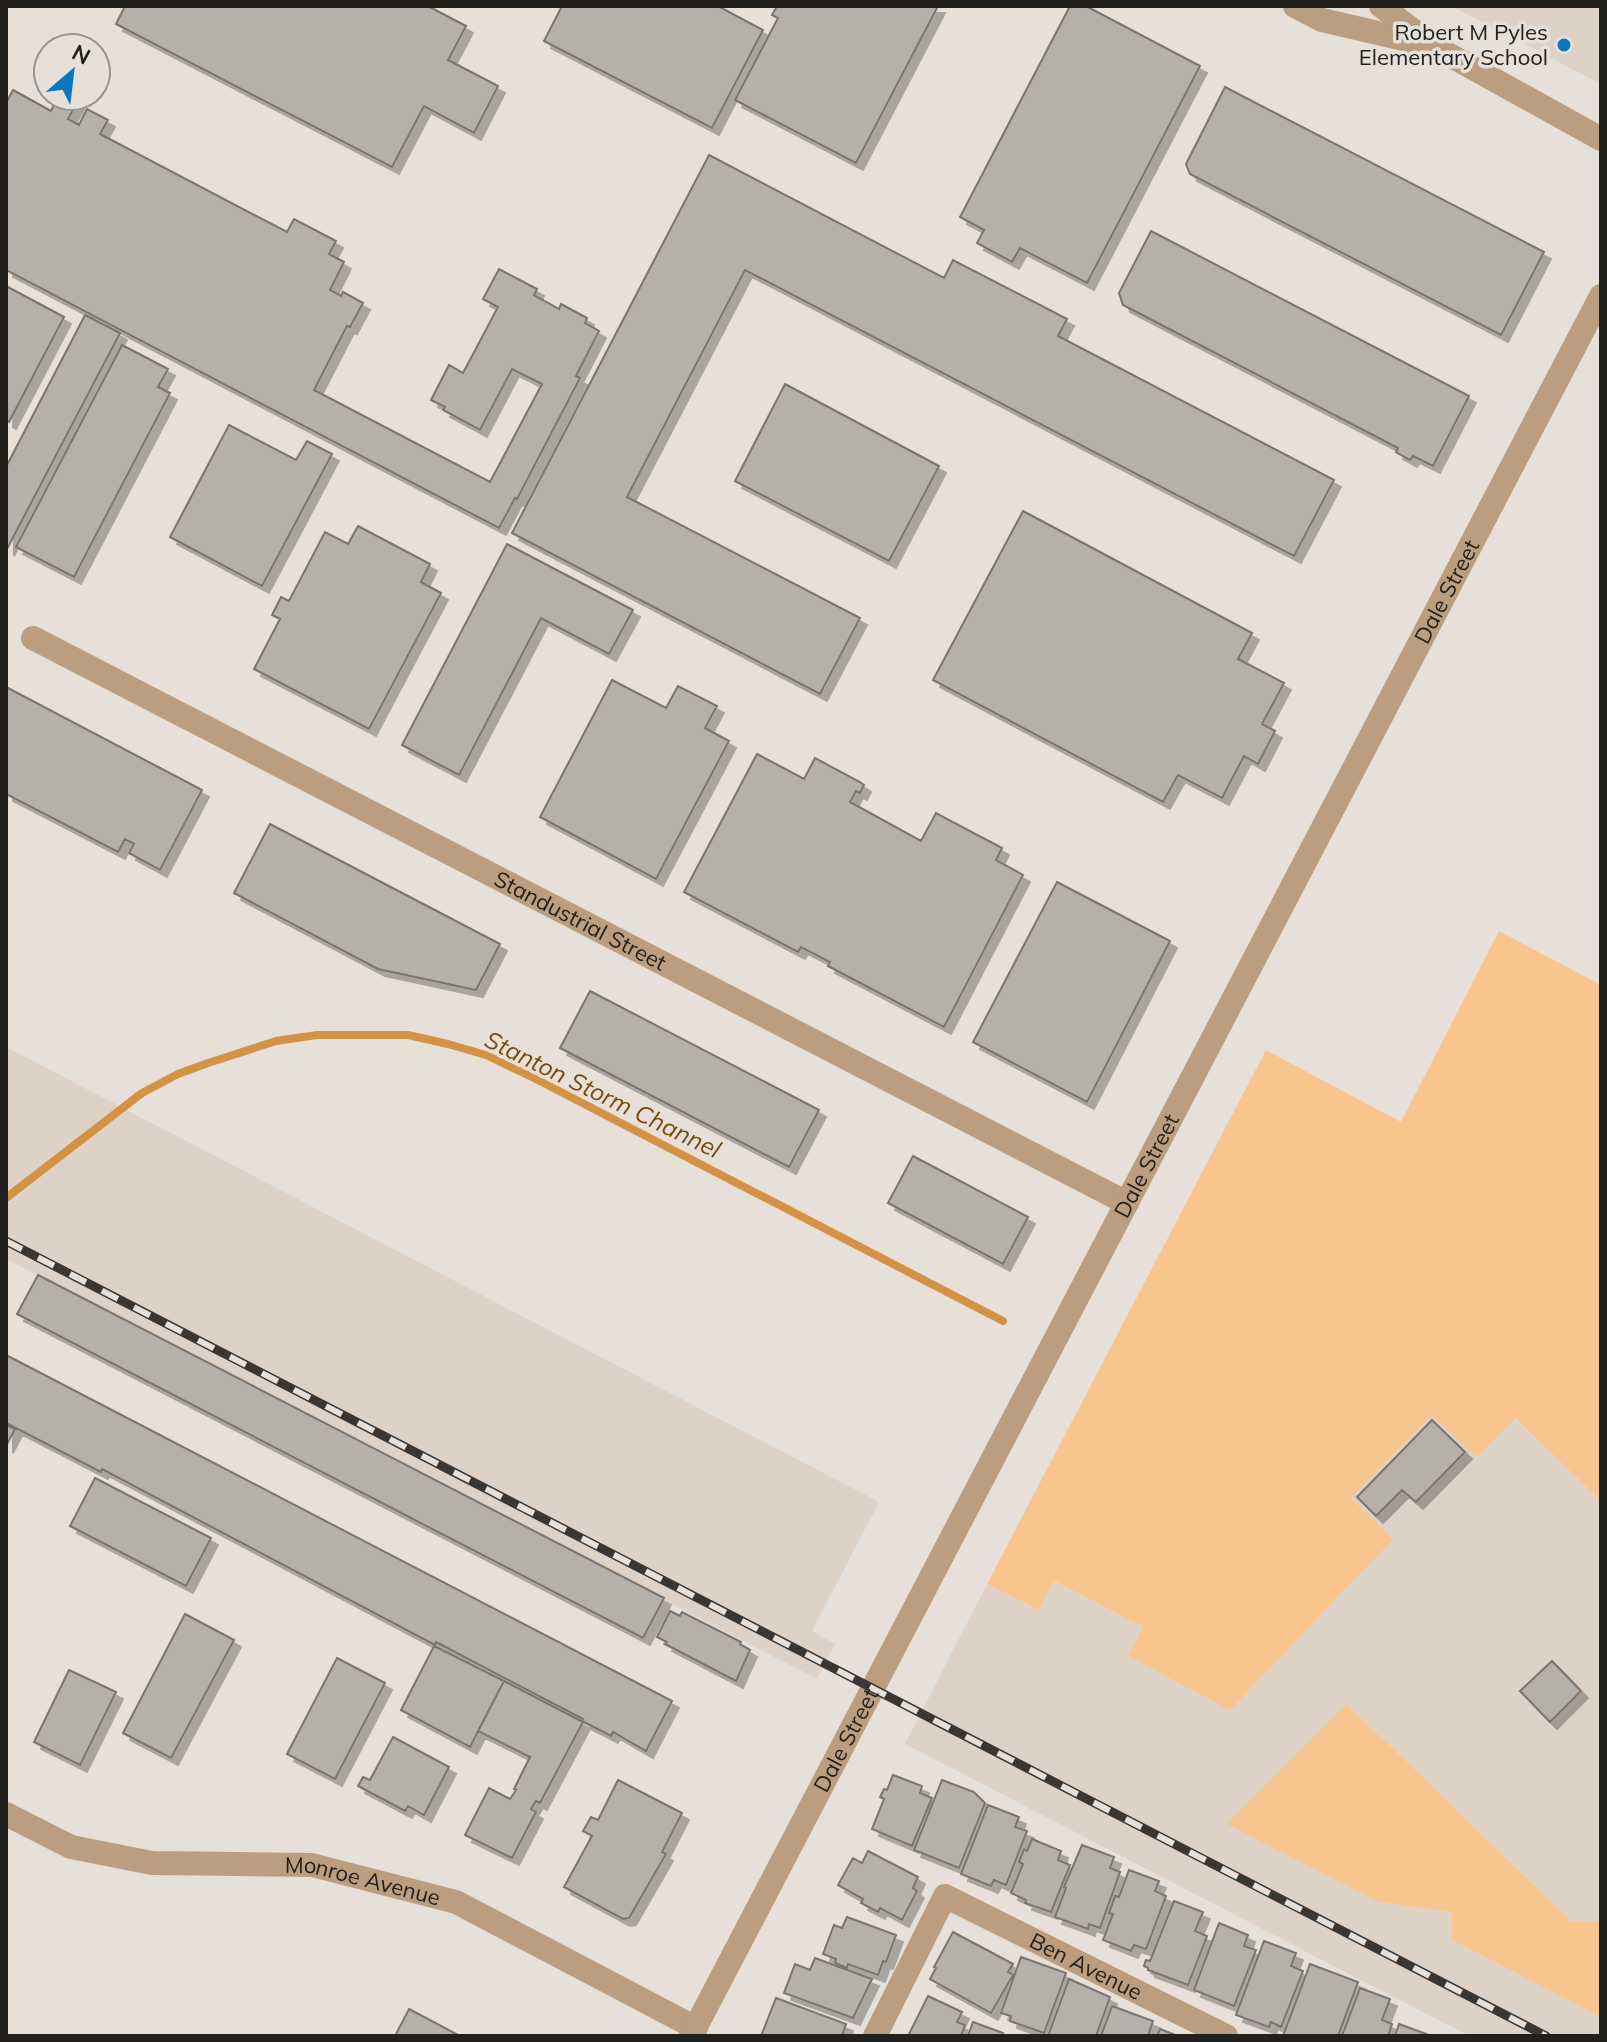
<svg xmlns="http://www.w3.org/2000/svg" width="1607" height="2042" viewBox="0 0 1607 2042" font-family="Mulish,sans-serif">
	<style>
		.built { fill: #ded2c7 }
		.green { fill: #f8c58e }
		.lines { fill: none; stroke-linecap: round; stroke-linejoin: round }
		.stream { stroke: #d49244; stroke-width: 8 }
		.building { fill: #b6b0aa; stroke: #79746e; stroke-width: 2; filter: url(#shadow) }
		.minor { stroke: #bb9e7f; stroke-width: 24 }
		.rail-casing { stroke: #393733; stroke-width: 9 }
		.rail { stroke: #e6e0d9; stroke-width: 6; stroke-dasharray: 18; stroke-linecap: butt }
		.poi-dot { fill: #0c75c0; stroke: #e6e0d9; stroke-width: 3 }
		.labels { text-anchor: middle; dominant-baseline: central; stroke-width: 7; stroke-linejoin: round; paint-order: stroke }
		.poi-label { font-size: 22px; fill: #22201d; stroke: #e6e0d9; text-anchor: end }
		.street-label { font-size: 22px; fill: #22201d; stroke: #e6e0d9 }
		.water-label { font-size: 24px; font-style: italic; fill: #774b10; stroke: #e6e0d9 }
	</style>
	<defs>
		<filter id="shadow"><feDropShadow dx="7" dy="7" stdDeviation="0" flood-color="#0004"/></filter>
	</defs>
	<rect width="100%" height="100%" fill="#e6e0d9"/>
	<!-- built -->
	<path class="built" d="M1451,6h150v78z
		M6,1047l873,455 -67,129 23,13 -18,35 -811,-420z
		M1432,1415l82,3 87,83v420l-29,1 -225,-218 31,198 74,10v28l149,77v19h-132l-564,-292 82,-160 50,26 16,-29 90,46 -15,30 265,-118 -42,-41z"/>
	<!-- green -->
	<path class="green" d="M1499,931l102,54v516l-86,-83 -38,39 -45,-42 -81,83 42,41 -163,171 -102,-54 15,-29 -89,-46 -16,29 -51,-26 279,-534 135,72z
		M1347,1704l225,218 29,-1v96l-149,-77v-28l-74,-10 -151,-78z"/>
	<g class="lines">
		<!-- stream -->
		<path class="stream" d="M6,1198l136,-105 36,-19 30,-11 68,-22 41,-6h91l40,9 38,11 50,24 467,242"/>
	</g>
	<!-- building -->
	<path class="building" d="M125,6h303l38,20 -18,34 50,26 -24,47 -50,-27 -32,61 -276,-143z
		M562,6h156l45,24 -51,98 -168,-87z
		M777,6h161l-82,157 -121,-63 43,-82 -6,-3z
		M1070,6h16l114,60 -113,217 -67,-35 -8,14 -35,-19 7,-13 -24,-13z
		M1225,87l319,165 -43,83 -311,-161 -4,-10z
		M13,90l38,21 7,-15h6l13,7 -9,16 11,6 8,-16 21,11 -8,14 187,98 7,-13 42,22 -7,13 15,8 -14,28 11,6 2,-4 20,11 -13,24 -3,-1 -33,64 176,92 52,-98 -30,-15 -32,61 -37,-20 2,-3 -14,-7 18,-35 14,8 35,-66 -15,-8 16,-30 38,20 -3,6 25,14 2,-5 26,14 -2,5 14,8 -23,45 4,2 -63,121 -2,-1 -16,30 -493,-258v-167z
		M709,155l235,123 9,-18 114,59 -9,17 276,144 -40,76 -549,-286 -118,227 233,121 -40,76 -308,-161z
		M1151,231l318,165 -36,70 -20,-10 -3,4 -14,-8 2,-4 -275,-143 -4,-12z
		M6,286l58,31 -55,105 -3,-2z
		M85,315l35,18 -113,216 -1,-82z
		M122,345l46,24 -10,18 12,6 -96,184 -58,-30z
		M785,384l154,82 -50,95 -154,-80z
		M229,425l67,35 11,-19 25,13 -70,132 -92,-49z
		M1023,511l229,122 -14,26 46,24 -22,41 13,7 -17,33 -14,-8 -22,42 -44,-23 -15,27 -230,-122z
		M358,526l72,38 -9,18 20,11 -72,136 -115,-60 26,-50 -8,-4 9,-18 8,4 36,-69 23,12z
		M507,544l126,66 -24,44 -68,-36 -82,157 -57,-30z
		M612,680l54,28 12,-22 39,20 -12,22 24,13 -73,138 -116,-62z
		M6,687l196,103 -42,80 -31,-17 5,-9 -9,-5 -7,13 -112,-58z
		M757,754l47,25 11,-21 45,24 4,3 -4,8 -4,-2 -6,11 71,39 15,-28 66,35 -6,12 27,15 -79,152 -116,-61 2,-4 -29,-15 -3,5 -114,-60z
		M270,824l230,120 -24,46 -98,-21 -144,-76z
		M1057,882l113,59 -83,161 -114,-60z
		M590,991l229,119 -30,57 -229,-119z
		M913,1156l115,61 -25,47 -115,-61z
		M38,1275l626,323 -21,40 -626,-324z
		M6,1355l666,346 -26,50 -33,-19 -2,4 -29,-15 1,-2 -147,-77 -1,3 -333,-176 -1,3 -95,-49z
		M1432,1420l33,32 -49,50 -14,-12 -26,26 -19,-19z
		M6,1425l9,4 -9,17z
		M95,1478l116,60 -25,48 -116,-60z
		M670,1611l10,5 2,-4 59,30 -1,2 10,6 -14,31 -71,-37 2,-2 -10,-5z
		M185,1614l49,26 -63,118 -48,-25z
		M434,1646l70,35 -34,66 -69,-37z
		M337,1658l48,25 -50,96 -48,-25z
		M1552,1661l29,30 -31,31 -30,-31z
		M69,1670l47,22 -36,73 -46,-23z
		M504,1681l79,41 -43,81 -4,-2 -5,8 5,3 -24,46 -47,-23 24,-47 21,11 6,-9 -2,-1 16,-32 -52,-26z
		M393,1737l56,30 -25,48 -16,-9 -3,5 -47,-25 5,-9 7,3z
		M893,1775l29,11 -2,7 12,5 -20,48 -40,-17 12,-30 -4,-2 4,-8 3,1z
		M618,1780l64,33 -20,39 4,2 -37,64 -6,1 -59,-32 28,-51 -9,-5 8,-14 7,3z
		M942,1780l32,12 11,11 -26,65 -45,-18z
		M988,1805l31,12 -4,10 12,4 -21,54 -12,-5 -3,6 -30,-12z
		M1032,1839l29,12 -3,9 12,5 -19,47 -26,-9 1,-3 -15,-7 12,-29 -4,-2 5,-13 3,2z
		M1082,1845l32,12 -4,11 10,4 -20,56 -11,-4 -1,5 -33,-12 11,-29 -2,-1z
		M868,1851l50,26 -5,11 4,3 -15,29 -22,-12 -2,4 -17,-9 2,-4 -25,-14 15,-27 9,5z
		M1129,1870l30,11 -4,10 11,5 -20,53 -12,-4 -3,6 -28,-11 10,-26 -4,-1 6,-17 4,1z
		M1174,1901l29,11 -8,19 12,5 -19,49 -40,-15v-2l-4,-2 2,-6 4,1z
		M847,1917l49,18 -10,27 -3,-1 -5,14 -30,-11 -1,4 -12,-5 1,-4 -13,-5 11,-29 8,3z
		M1219,1923l29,12 -4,11 12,4 -22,56 -40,-16z
		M953,1932l60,32 -5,8 5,3 -22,38 -61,-34 6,-11 -2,-1z
		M1264,1941l32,12 -5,13 12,5 -22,56 -10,-5 -2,5 -33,-12z
		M1021,1957l45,16 -22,60 -34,-12 1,-5 -10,-3z
		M815,1958l57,21 -19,39 -69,-25 11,-29 15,6z
		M1310,1964l48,18 -20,54h-55z
		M1069,1979l41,18 -14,39h-48z
		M1360,1988l30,11 -8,21 10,4 -4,12h-46z
		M928,1996l34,16 -5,10 8,3 -4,11h-53z
		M776,1998l70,26 -4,12h-81z
		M1112,2006l41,15 -5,15h-47z
		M409,2009l51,27h-65z
		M973,2022l30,11 -2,3h-33z
		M1399,2024l30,11 -34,1z
		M1160,2029l18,7h-21z"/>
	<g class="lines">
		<!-- minor -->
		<g class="minor">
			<path d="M1295,6l27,14 103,24"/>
			<path d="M1381,6l54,41 166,92"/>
			<path id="s1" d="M33,638l1094,565"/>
			<path id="s2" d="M6,1814l65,33 81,16 160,2 144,37 240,126"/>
			<path id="s3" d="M691,2036l910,-1740"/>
			<path id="s4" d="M875,2036l70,-140 281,140"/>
		</g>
		<defs>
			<path id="rail" d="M6,1241l1540,795"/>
		</defs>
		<!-- rail casing -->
		<use href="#rail" class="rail-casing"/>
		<!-- rail -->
		<use href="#rail" class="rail"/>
	</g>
	<!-- markers -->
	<circle class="poi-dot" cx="1564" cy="45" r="8"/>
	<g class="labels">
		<!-- poi labels -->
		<g class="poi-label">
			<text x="1548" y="32">Robert M Pyles<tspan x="1548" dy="25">Elementary School</tspan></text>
		</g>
		<!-- street labels -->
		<g class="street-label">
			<text stroke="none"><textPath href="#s3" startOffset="1630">Dale Street</textPath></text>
			<text stroke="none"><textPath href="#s1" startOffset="616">Standustrial Street</textPath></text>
			<text stroke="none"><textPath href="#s3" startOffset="982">Dale Street</textPath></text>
			<text stroke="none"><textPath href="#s3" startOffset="334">Dale Street</textPath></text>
			<text stroke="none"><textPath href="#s2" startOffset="368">Monroe Avenue</textPath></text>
			<text stroke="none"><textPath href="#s4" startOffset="314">Ben Avenue</textPath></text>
		</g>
		<!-- water labels -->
		<g class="water-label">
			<text transform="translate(603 1094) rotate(26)">Stanton Storm Channel</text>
		</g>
	</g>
	<!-- border -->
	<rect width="1607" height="2042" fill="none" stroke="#22201d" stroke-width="16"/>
	<!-- north arrow -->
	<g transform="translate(72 72) rotate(28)"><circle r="38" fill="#e6e0d9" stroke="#98938e" stroke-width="2"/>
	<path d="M0-6L14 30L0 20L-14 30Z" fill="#0c75c0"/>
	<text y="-12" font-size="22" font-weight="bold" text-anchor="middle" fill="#22201d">N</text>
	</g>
</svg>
